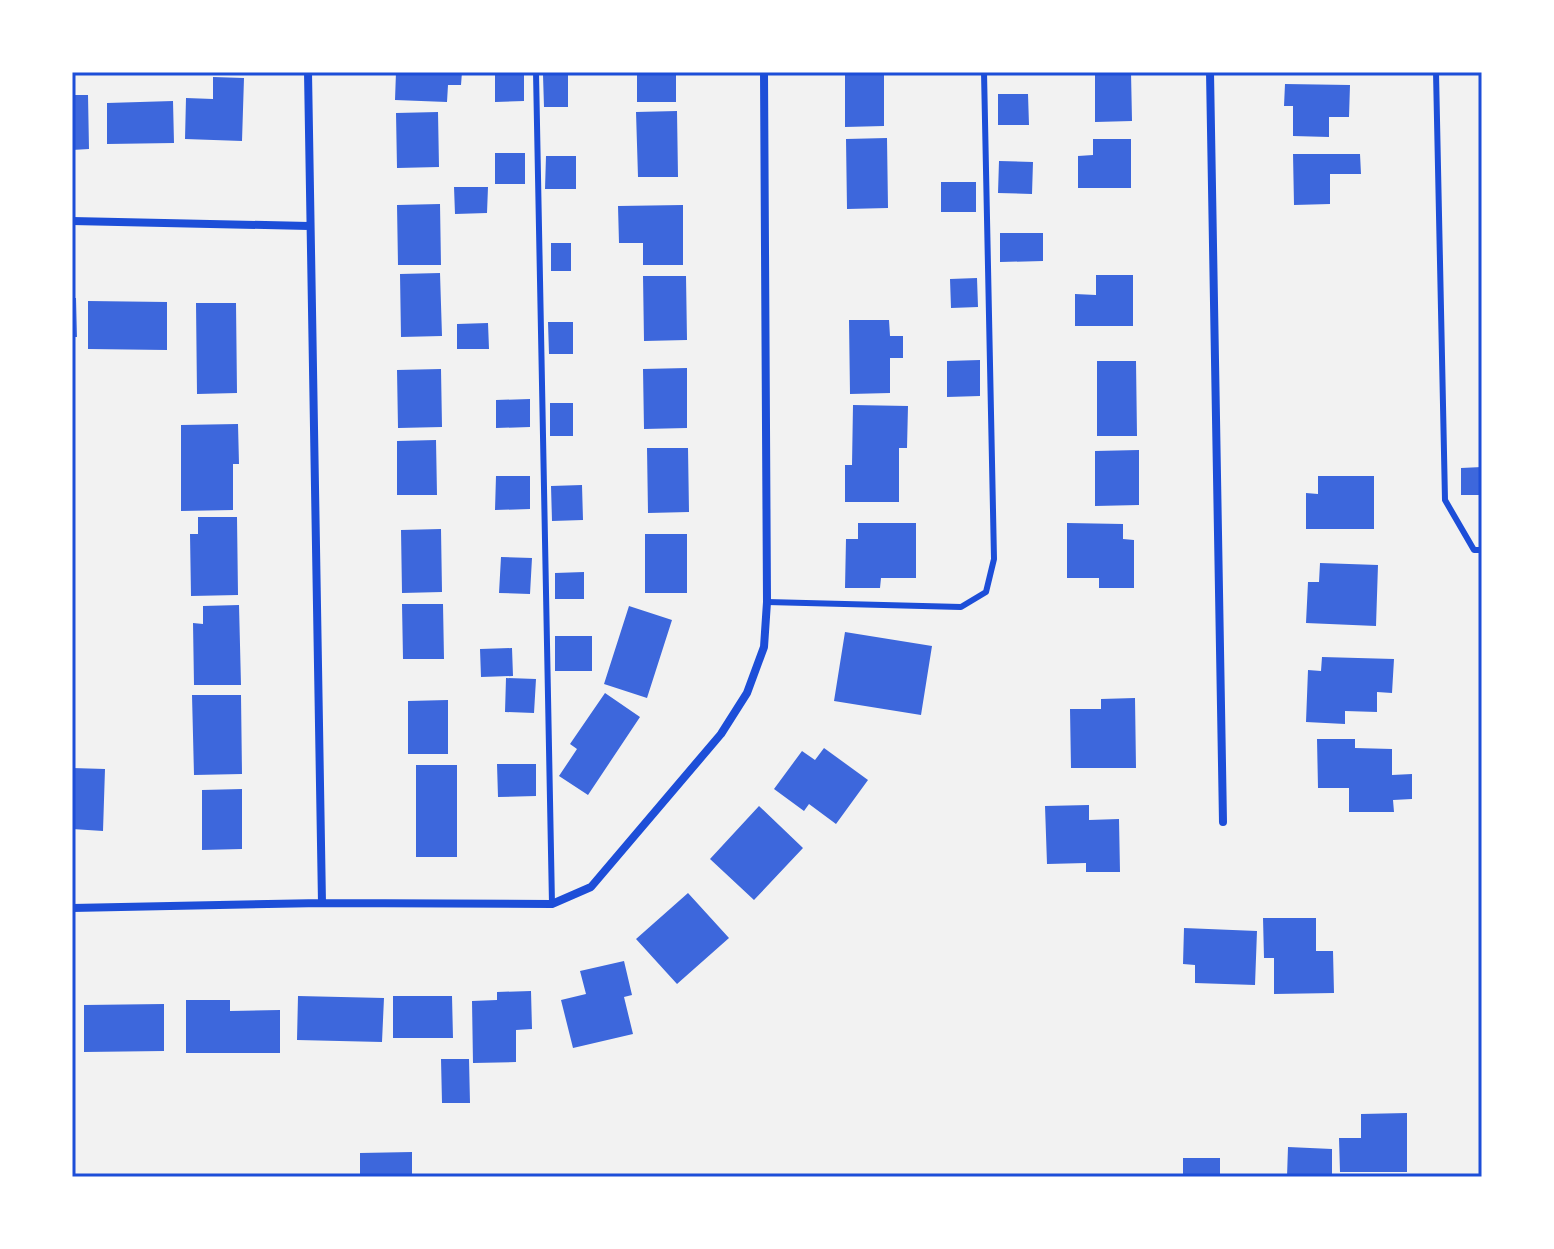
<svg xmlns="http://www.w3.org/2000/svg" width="1554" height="1249" viewBox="0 0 1554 1249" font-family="Raleway,sans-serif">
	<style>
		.building { fill: #3d67dc }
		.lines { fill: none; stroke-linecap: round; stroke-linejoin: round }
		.service { stroke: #1d4ed8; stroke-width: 6 }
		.minor { stroke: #1d4ed8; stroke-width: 8 }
		.neatline { fill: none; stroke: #1d4ed8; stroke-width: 3 }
	</style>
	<rect width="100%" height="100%" fill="#f2f2f2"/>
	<!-- building -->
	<path class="building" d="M396,72h66l-1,13h-13l-1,17 -52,-2z
		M495,72h29v29l-29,1z
		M637,72h39v30h-39z
		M845,72h39v54l-39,1z
		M1095,72h36l1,49 -37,1z
		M568,74v33h-24l-1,-32z
		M213,77l31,1 -2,63 -57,-2 1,-41 27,1z
		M1285,84l65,1 -1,32h-20v20l-36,-1v-30h-9z
		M998,94h30l1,31h-31z
		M72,95h16l1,54 -17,1z
		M173,101l1,42 -67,1v-41z
		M677,111l1,66h-40l-2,-65z
		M438,112l1,55 -42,1 -1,-55z
		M887,138l1,70 -41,1 -1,-70z
		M1093,139h38v49h-53v-32l15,-1z
		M495,153h30v31h-30z
		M1293,154h67l1,20h-31v30l-36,1z
		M546,156h30v33h-31z
		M999,161l34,1 -1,32 -34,-1z
		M941,182h35v30h-35z
		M454,187h34l-1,26 -32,1z
		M440,204l1,61h-43l-1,-60z
		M683,205v60h-40v-22h-24l-1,-37z
		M1000,233h43v28l-43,1z
		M551,243h20v28h-20z
		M440,273l2,63 -41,1 -1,-63z
		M1096,275h37v51h-58v-32l21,1z
		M643,276h43l1,64 -43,1z
		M977,278l1,29 -27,1 -1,-29z
		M72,298h4l1,39h-5z
		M88,301l79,1v48l-79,-1z
		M196,303h40l1,90 -40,1z
		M849,320h40l1,16h13v22h-13v35l-40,1z
		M548,322h25v32h-24z
		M488,323l1,26h-32v-25z
		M980,360v36l-33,1v-36z
		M1097,361h39l1,75h-40z
		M687,368v60l-43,1 -1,-60z
		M441,369l1,58 -44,1 -1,-58z
		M530,399v28l-34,1v-28z
		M550,403h23v33h-23z
		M853,405l55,1 -1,42h-8v54h-54v-37h7z
		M238,424l1,40h-6v46l-52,1v-86z
		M436,440l1,55h-40v-54z
		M647,448h41l1,64 -41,1z
		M1139,450v55l-44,1v-55z
		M1482,467v28h-21v-27z
		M496,476h34v33l-35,1z
		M1318,476h56v53h-68v-36l12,1z
		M582,485l1,35 -31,1 -1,-35z
		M198,517h39l1,78 -47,1 -1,-62h8z
		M858,523h58v55h-35l-1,10h-35l1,-49h12z
		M1067,523l56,1v15l11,1v48h-35v-10h-32z
		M441,529l1,63 -40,1 -1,-63z
		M645,534h42v59h-42z
		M501,557l31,1 -2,36 -31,-1z
		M1320,563l58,2 -2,61 -70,-3 2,-41h11z
		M584,572v27h-29v-26z
		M402,604h41l1,55h-41z
		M239,605l2,80h-47l-1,-62 10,1v-18z
		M629,606l43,14 -25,78 -43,-14z
		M845,632l87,14 -11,69 -87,-14z
		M555,636h37v35h-37z
		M512,648l1,28 -32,1 -1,-28z
		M1322,657l72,2 -2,34 -15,-1v20l-32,-1v13l-39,-2 2,-52 13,1z
		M506,678l30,1 -2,34 -29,-1z
		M605,693l35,24 -52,78 -29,-19 18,-27 -7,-5z
		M192,695h49l1,79 -48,1z
		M1135,698l1,70h-65l-1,-59h31v-10z
		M448,700v54h-40v-53z
		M1317,739h38v9l37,1v26l20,-1v25l-19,1 1,12h-45v-24h-31z
		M824,748l44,32 -32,44 -27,-20 -5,7 -30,-22 28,-38 13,9z
		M497,764h39v32l-38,1z
		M416,765h41v92h-41z
		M72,768l33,1 -2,62 -31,-2z
		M242,789v60l-40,1v-60z
		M1089,805v15l30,-1 1,53h-34v-9l-39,1 -2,-58z
		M759,806l44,42 -49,52 -44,-41z
		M688,893l41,45 -52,46 -41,-45z
		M1263,918h53v33h17l1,42 -60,1v-36h-10z
		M1184,928l73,3 -2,54 -60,-2v-18l-12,-1z
		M624,961l8,34 -8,2 9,37 -60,14 -12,-48 25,-6 -6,-23z
		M531,991l1,38 -16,1v32l-43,1 -1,-62 25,-1v-8z
		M298,996l86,2 -2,44 -85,-2z
		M393,996h59l1,42h-60z
		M186,1000h44v11l50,-1v43h-94z
		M164,1004v47l-80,1v-47z
		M441,1059h28l1,44h-28z
		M1407,1113v59h-67l-1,-34h22v-24z
		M1288,1147l44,2v28h-45z
		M412,1152v25h-52v-24z
		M1183,1158h37v19h-37z"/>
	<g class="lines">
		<!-- service -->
		<path class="service" d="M536,72l16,832
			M1436,72l9,428 29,50h8
			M767,602l194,5 25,-15 8,-33 -10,-487"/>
		<!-- minor -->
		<path class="minor" d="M308,72l14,831
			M1210,72l13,750
			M72,221l237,5
			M72,908l250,-5 230,1 39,-17 130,-153 26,-41 17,-46 3,-45 -3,-530"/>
	</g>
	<!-- border -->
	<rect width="1554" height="1249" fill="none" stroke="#ffffff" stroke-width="148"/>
	<rect x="74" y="74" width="1406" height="1101" class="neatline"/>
</svg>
